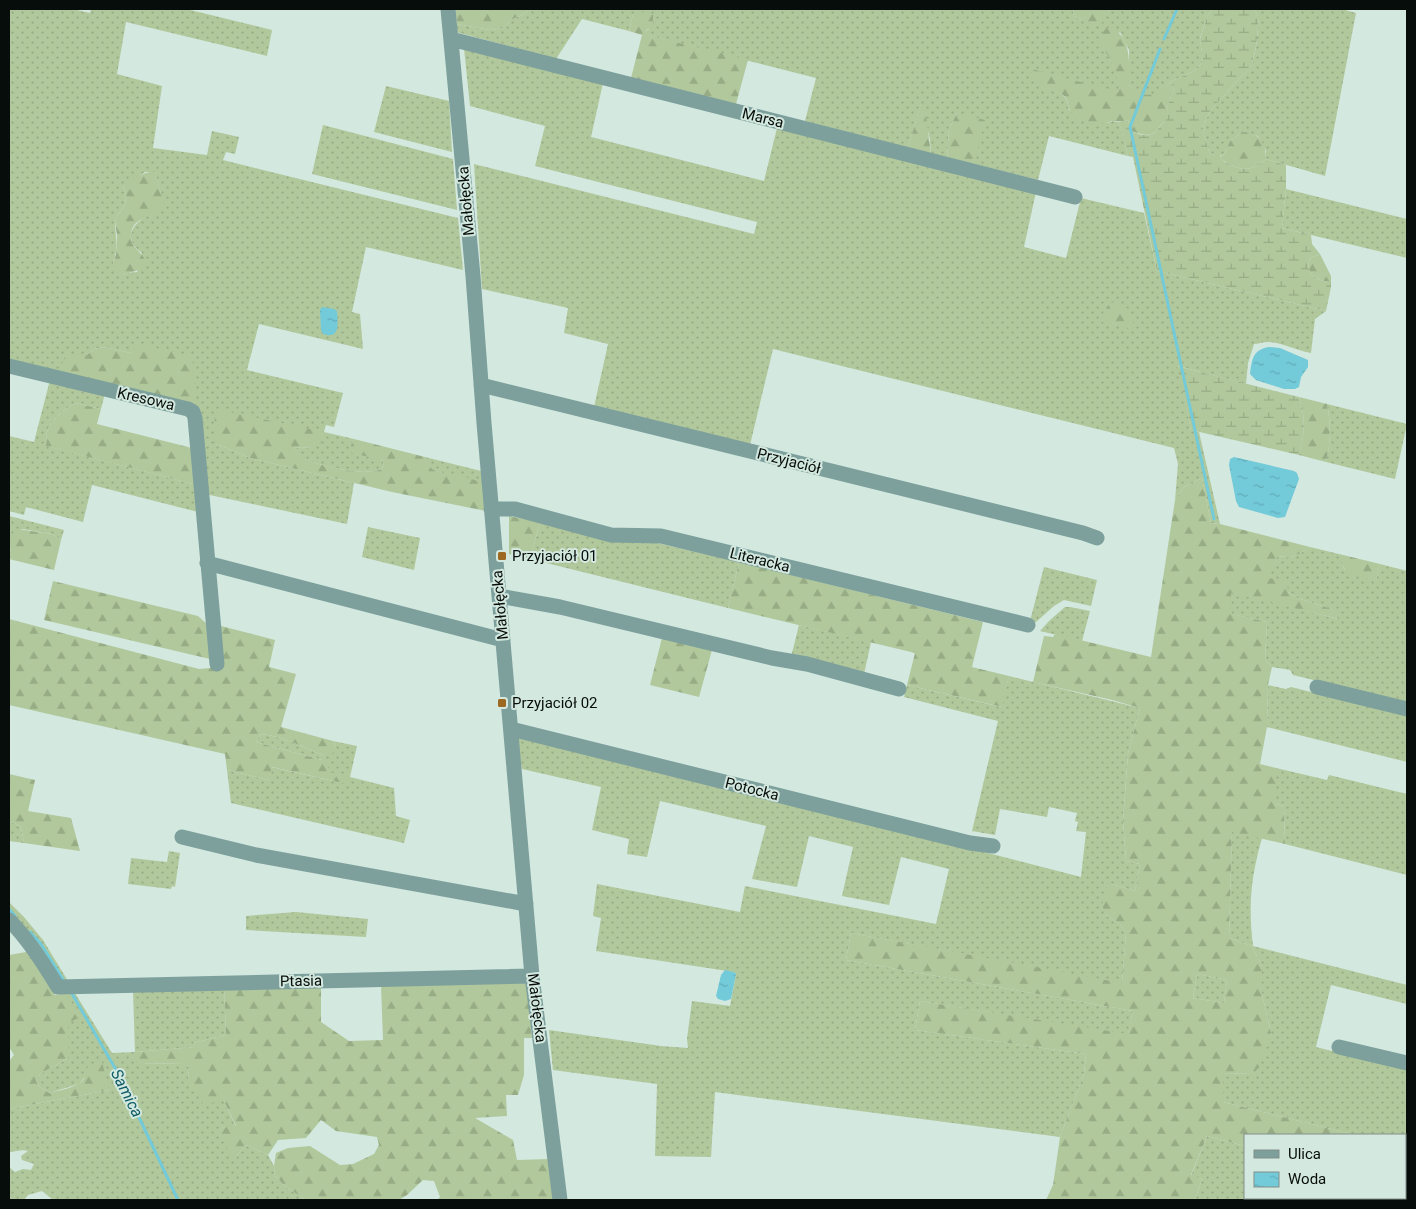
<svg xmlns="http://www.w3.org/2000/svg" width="1416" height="1209" viewBox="0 0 1416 1209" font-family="Roboto,sans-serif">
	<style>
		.grass { fill: url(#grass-dots); fill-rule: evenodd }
		.forest { fill: url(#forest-firs); fill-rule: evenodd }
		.wetland { fill: url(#wetland-marsh) }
		.water { fill: url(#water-ripples) }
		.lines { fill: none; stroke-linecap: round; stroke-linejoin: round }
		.stream { stroke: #73cad9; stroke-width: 3 }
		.minor { stroke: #7da09d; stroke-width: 15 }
		.poi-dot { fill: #9d6821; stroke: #d3e8df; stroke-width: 2 }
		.labels { text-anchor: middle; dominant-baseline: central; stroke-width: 4; stroke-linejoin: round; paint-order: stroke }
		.street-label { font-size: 15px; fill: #070d0b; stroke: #d3e8df }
		.poi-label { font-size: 15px; fill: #070d0b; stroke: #d3e8df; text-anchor: start }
		.water-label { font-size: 16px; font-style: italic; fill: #105b66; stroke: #d3e8df }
	</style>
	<defs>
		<pattern id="grass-dots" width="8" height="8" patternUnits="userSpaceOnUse" patternTransform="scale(1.25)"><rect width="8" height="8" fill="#b1c89c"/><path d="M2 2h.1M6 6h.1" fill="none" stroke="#97ab85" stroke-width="1.8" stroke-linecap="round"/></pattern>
		<pattern id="forest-firs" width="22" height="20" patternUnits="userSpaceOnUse" patternTransform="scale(1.25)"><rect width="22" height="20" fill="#b1c89c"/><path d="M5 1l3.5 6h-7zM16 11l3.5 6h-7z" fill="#97ab85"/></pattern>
		<pattern id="wetland-marsh" width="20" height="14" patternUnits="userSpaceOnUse" patternTransform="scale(1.25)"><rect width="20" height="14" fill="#b1c89c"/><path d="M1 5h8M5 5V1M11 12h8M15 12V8" fill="none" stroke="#97ab85"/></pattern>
		<pattern id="water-ripples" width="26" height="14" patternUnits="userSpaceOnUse" patternTransform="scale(1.25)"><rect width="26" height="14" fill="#73cad9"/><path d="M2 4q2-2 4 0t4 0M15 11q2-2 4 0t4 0" fill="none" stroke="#62acb9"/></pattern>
	</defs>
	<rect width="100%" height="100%" fill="#d3e8df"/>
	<!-- grass -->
	<path class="grass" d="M9,9h63l18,4 1,-4h95l86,21 -5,26 -141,-34 -9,52 45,12 -9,62 54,7 5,-24 27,6 -4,17 -9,-2 -3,8 235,58 5,52 -97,-23 -14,65 8,2 3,35 -104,-25 -12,46 96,23 -9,34 -8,-2 -2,7 30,7 -4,8 32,13 2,4 -2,5c-20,8 -66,-4 -85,-13l-3,-8c9,-1 18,1 25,-4l-105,-1 36,15 104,25 -7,41 -142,-30 -8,-88 -64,-56 -3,3 -25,-6 -11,2 -7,6h-21l-6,20 -51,-12zM145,172h10l6,22 -4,17c-19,7 -39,25 -15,42l-5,19 -9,1 -5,2 -10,-12c6,-14 2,-28 2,-43 8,-13 15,-17 8,-33z
		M529,9h544l1,7 8,4 18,4 11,-15h101l-5,8 -7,21 3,24 -9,9 -24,11 -7,8 -8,5h-8l-10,-3 -8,-7v-35l-9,-18 -15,19c8,10 14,27 15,40l-3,1 -76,-5c16,5 26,4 28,23l38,13 6,-2 5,1 3,6 7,28 -79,-20 -11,44 -64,-16 -17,-51 -8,16 -2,29 -16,-4 -1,-15 -9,-35 -13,44 -103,-27 11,-43 -174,-44 7,-5 -16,-15 -4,17 -47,-12 -26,40 -100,-27 1,-8 33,6 14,-2 7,-8 13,-6z
		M1254,9h87l15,4 -31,163 -59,-17v-8l-8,-15 -16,-4 -12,9 -6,13 -4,2h-6l-5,-5 -6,-20 1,-7 6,-13 42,-46 4,-18 3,-28z
		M464,48l139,35 -12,54 173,44 13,-53 259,64 -12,55 42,11 15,-60 63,15 13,58 169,40 -11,8 -4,34c-14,-2 -29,-11 -44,-11 -4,0 -9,2 -13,2l-6,19 -2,21 -68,-18 13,64 8,2 21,92 -9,-1 -9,-45 -18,9 -9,13 3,-36 -4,-16 -401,-99 -23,96 -156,-38 14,-63 -44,-11 4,-25 -86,-19 -8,-125 280,70 3,-12 -222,-56 10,-40 -75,-20z
		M386,86l63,15 3,51 -78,-20z
		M323,125l130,34 4,51 -145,-36z
		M1286,189l121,30v39l-125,-30z
		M50,380l55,13 -4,16 -26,-6c-10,6 -25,18 -28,30 -1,4 0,9 0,13l150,39 1,27 -106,-27 -9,37 -57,-15 -2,8 -15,-4v-75l25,6z
		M1327,404l80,20 -12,55 -69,-17c5,-20 5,-38 1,-58z
		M425,457l60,15v13l-50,-14 -7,-5z
		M9,516l55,14 -3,10 -9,-6 -30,-5 -12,19 3,12 -4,-1z
		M540,522l100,17 99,23 -11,46 -198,-49z
		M368,527l52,11 -6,32 -52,-13z
		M1310,547l29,7 3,4 2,11 32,11 4,-16 27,7v132l-114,-28 -3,-5 -18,-3 -7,-7 2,-38 -36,-8v-22l107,27 -6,-10 -35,-11 -29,-20 9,-22c18,3 18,0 33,-9z
		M1044,567l53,13 -6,26 -27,-6 -10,6 -18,16 -6,-1z
		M1065,607h5l20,4 -8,30 -42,-10 9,-10z
		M799,625l72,17 -7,32 -73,-17z
		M1009,676l131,32 -12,45 -5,68 3,40 14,3 -5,27 -27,-8 -2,32 14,9 6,9 -4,51 -271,-51 -5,27 287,51 -5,24 -208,-34 -5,29 171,24 -2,20 -24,63 -345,-45 -4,65 -56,-1 2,-72 -104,-14 -4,-40 112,16 27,2 -1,-9 5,-38 38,5 6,-32 -2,-2 -138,-21 5,-33 -8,-2 4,-32 143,28 5,-26 191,38 13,-55 -48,-12 -12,48 -47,-9 11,-49 -44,-11 -12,51 -45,-8 14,-53 -106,-25 -13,56 -20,-3 2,-15 -37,-9 9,-43 -79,-18 -4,-18 1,-13 280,66 282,73 5,-45 -10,-1 2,-9 -3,-1 2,-8 -28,-6 -2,10 -47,-8 -5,26 -23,-4 26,-110 -94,-24 3,-12 94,22z
		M1268,685l18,4 5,-2 116,29v46l-140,-35z
		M261,734c23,2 42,14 63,21l12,-8 -3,-6 24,5 -7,31 44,11 2,28 14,4 -6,23 -173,-40 -4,-33 41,10 3,-13 71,16 -14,-11 -6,-12 -66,-18 2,-5z
		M1276,768l51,12 2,-5 78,19v81l-122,-31 -1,-38 -8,-2z
		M9,822l6,1 6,4 3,16 -15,-2z
		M1232,831l30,7c-11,39 -14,67 -9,108l154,39v19l-76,-19 -15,62 91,23v117l-2,-1v-51h-49l-133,-33v-29l30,1 18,-41 -9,-39v-28l-10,-20 -23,-8z
		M169,851l11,2 -5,34 -3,-1 -1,3 -43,-5 3,-26 36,4z
		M9,902l15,15 19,23 25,41 -7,2 -52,-69z
		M296,912l72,7 -2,18 -120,-7v-14z
		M1197,974l30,6 -3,23 -31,-5z
		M224,989l2,46 -33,8 3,4 -61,5v11l49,1 5,3 -1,13 36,21 12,26 -16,1 15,30 11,-13 22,10 6,11 1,10 11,11 20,13h-253l-11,-9 -14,4 -4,5h-15v-33l6,5 8,-3 8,1 3,-6 -12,-4 -1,-4 7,-5c-6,-2 -13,1 -19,1v-43l100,-19 -25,-12 -5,6 -30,9 -9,-6 -4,-6 4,-7 28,-16 -2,-65 7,-3 39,63 23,-1 -2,-62z
		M1207,1136l38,10v52h154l-1,2h-203l7,-21 -11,-3z"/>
	<!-- forest -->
	<path class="forest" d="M455,9h74l-5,5 -13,6 -7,8 -14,2 -33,-6z
		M1073,9h38l-10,15h-16l-3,-4 -8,-4z
		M638,11l15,4v9l-10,10 105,26 -12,44 -105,-26 11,-43 -13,-4 4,-17z
		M1106,28c27,3 23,37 23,57 16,14 27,13 41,-3l4,7 -6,15 -1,16c-5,3 -6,5 -9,9 -8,10 -17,5 -27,2l-3,-11c-6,2 -10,1 -15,1 -3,0 -5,2 -8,2 -12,2 -27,0 -34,-11 -4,-5 -2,-13 -8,-17 -11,-8 -36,-4 -31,-26l85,23 2,-1c0,-10 -7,-34 -15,-40 -2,-2 -5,-4 -7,-5l3,-9z
		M921,103l5,13 5,38 -23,-6z
		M957,113l28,7 -11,44 -27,-6 2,-29z
		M1242,132c17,0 24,11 24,27 -13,11 -22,13 -37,5 -4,-3 -7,-3 -9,-7l4,-3 6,-13z
		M155,171l6,23 4,3c-1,5 -2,8 -5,12 -8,8 -28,9 -29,25 -2,15 14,17 15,31 -8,7 -14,6 -23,10l-7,-2 -3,-6v-4l3,-8 1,-19 -2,-16c8,-13 15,-17 8,-33 9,-9 19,-14 32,-16z
		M1320,254l11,22v6c-14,-1 -27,-7 -21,-24z
		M1116,302c13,5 20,12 16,27l-34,-8 12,-18z
		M137,344l55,12 5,50 -137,-31 3,-15 3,-5h21l7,-6 11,-2 25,6z
		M1299,397l28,7c4,20 4,38 -1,58l-27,-7c6,-24 7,-34 0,-58z
		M75,403l26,6 -4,15 95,24 5,37 -151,-39c1,-4 0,-9 1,-13 3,-12 18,-24 28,-30z
		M215,409l109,23c-1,3 -2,10 -5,12 -3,5 -18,3 -25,4l4,8c18,9 64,21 84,13l2,-5 -2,-4 -30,-7 -2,-6 4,-8 71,18c6,19 17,14 33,18 10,2 18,5 27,10l1,26 -94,-19 -142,-34 -36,-15z
		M1202,478l9,45 9,1 90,23c-15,9 -15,12 -33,9l-8,22 18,4 1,10 9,6 35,11 5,4 2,6 -108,-26 1,21 35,8 -2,38 7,7 -4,18 -1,42 -7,37 16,4v36l8,2 1,38 -53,-12 -3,106 23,8 10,20v28l9,39 -11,33 -7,8 -30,-1v29l133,33h-111v11l-38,-10 -16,39 11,4 -7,21h-149l7,-15 7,-48 24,-63 2,-20 -171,-24 5,-29 208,33 5,-23 -287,-51 5,-27 271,50 4,-50 -6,-9 -14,-9 -4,-10 6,-22 27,8 5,-27 -14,-3 -3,-40 5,-68 12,-45 -28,-8 -79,-18 11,-46 9,1 2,-3 96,23 24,-157 9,-13zM1197,974l30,6 -3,23 -31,-5z
		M509,516l31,6 -10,37 -21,-5z
		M17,529l35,5 9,6 -7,30 -41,-10c-3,-11 -7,-23 4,-31z
		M1339,554l41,10 -4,16c-7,-1 -27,-4 -31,-10 -3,-5 -3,-11 -6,-16z
		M739,562l244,60 -11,45 37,9 -7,31 -95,-22 8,-32 -187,-45z
		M53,581l145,35 10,9 2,34 -166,-39z
		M9,619l190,50 23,-2 -5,-42 58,15 -6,27 27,7 -15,53 52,14 3,6 -1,4 -5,4h-6c-21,-7 -40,-19 -63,-21l-3,3 -2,5 66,18 5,4 2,8 21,5 -2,5 -6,1 -70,-16 -4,13 -41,-10 -2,-16 -216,-49z
		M662,638l50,12 -13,47 -49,-12z
		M9,774l26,6 -7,31 43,7 9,33 -56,-8 -3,-16 -6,-4 -6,-1z
		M32,951l23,44 11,-2 14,24 -12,6v35l-28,16 -4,7 4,6 9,6c10,-3 31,-5 36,-16 1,-2 0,-5 1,-8l7,-5 9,-2 7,28 -100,19v-48l5,-6 -5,-8v-92z
		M521,981l6,4 5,53h-8v37l-6,20h-12l1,21 -32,2 38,22 4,20 32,-1 4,41h-116l3,-3 -6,-16 -11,-1 -16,15 -8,5h-93l-20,-13 -11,-11 -1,-10 2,-13 12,-5 22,-2 30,19 13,-1 21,-10 5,-9 -2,-8 -41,-6 -15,-11 -15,18 -28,2 -10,15 -22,-10 -11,13 -4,1 -11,-31 16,-2 -12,-25 -21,3 -15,-24 1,-13 -5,-3 -49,-1v-11l60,-5 -2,-4 33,-8 -2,-46 97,-3v36l28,19 34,-1 -2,-55z"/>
	<!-- wetland -->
	<path class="wetland" d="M1212,9h42l5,10 -3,27 -4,19 -42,46 -6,13 -1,7 6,20 5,5h6c2,5 5,6 9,8 15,8 24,6 37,-5l20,6v24l-4,39 29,7 1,9 8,10 -10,4c-6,17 7,23 21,24v5l-5,24 -169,-40 -24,-114 -5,-1 -7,-28 -3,-6 10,-2 3,11c10,4 19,8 27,-2 3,-3 4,-6 8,-9l2,-16 6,-15 -4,-7 24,-11 9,-9 -3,-23 7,-22z
		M1177,366l122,31c7,24 6,34 0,58l-108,-25z"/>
	<!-- water -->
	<path class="water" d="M322,307l12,2 3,2c1,13 3,29 -14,23l-2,-4 -1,-20z
		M1269,347l11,1 28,12v7l-7,10 -2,10 -4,2h-11l-28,-9 -6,-6c2,-16 3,-24 19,-27z
		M1234,457l60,14 3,2 2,6 -14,38 -7,1 -39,-11 -3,-6 -7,-36 1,-6z
		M725,970l9,2 2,2 -5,25 -6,2 -7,-2 -2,-3 5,-21z"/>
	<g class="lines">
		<!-- stream -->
		<path class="stream" d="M1164,39l13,-30
			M1160,49l-30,78 84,392
			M9,909l6,7
			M30,932l11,12 23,37
			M71,992l48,83 59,125"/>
		<!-- minor -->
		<path class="minor" d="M448,9l25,267 11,147 48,553 28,224
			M451,39l624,158
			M9,366l179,43 5,3 2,6 22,246
			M481,385l602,148 14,5
			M491,509h24l96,26 50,1 367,89
			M207,563l296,77
			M499,596l61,11 212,51 35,6 92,25
			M1317,687l90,22
			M511,729l459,114 23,3
			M182,837l74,18 270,49
			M9,920c20,20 34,43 49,67l474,-11
			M1339,1047l68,16"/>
	</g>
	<!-- markers -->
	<g class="poi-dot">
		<rect x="497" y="551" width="10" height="10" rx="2.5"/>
		<rect x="497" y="698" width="10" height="10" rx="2.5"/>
	</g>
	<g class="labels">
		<!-- street labels -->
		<g class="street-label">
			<text transform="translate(763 118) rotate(14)">Marsa</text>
			<text transform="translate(466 201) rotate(-95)">Małołęcka</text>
			<text transform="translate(146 399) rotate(13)">Kresowa</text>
			<text transform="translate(789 461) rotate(14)">Przyjaciół</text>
			<text transform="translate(760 560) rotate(14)">Literacka</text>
			<text transform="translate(500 605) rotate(-95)">Małołęcka</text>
			<text transform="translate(752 789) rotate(14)">Potocka</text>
			<text transform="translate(301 981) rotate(-1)">Ptasia</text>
			<text transform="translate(537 1008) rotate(83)">Małołęcka</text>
		</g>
		<!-- poi labels -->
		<g class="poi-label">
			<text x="512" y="556">Przyjaciół 01</text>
			<text x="512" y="703">Przyjaciół 02</text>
		</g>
		<!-- water labels -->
		<g class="water-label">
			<text transform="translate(127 1093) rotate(63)">Samica</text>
		</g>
	</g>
	<!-- border -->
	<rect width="1416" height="1209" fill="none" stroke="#070d0b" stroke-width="20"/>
	<!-- legend -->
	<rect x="1244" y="1134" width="162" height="65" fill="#d3e8df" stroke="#81908a"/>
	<rect x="1254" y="1150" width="25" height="8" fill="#7da09d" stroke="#81908a"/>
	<text x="1288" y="1159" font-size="15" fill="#070d0b">Ulica</text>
	<rect x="1254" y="1172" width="25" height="15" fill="url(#water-ripples)" stroke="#81908a"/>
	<text x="1288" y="1184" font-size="15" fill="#070d0b">Woda</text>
</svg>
